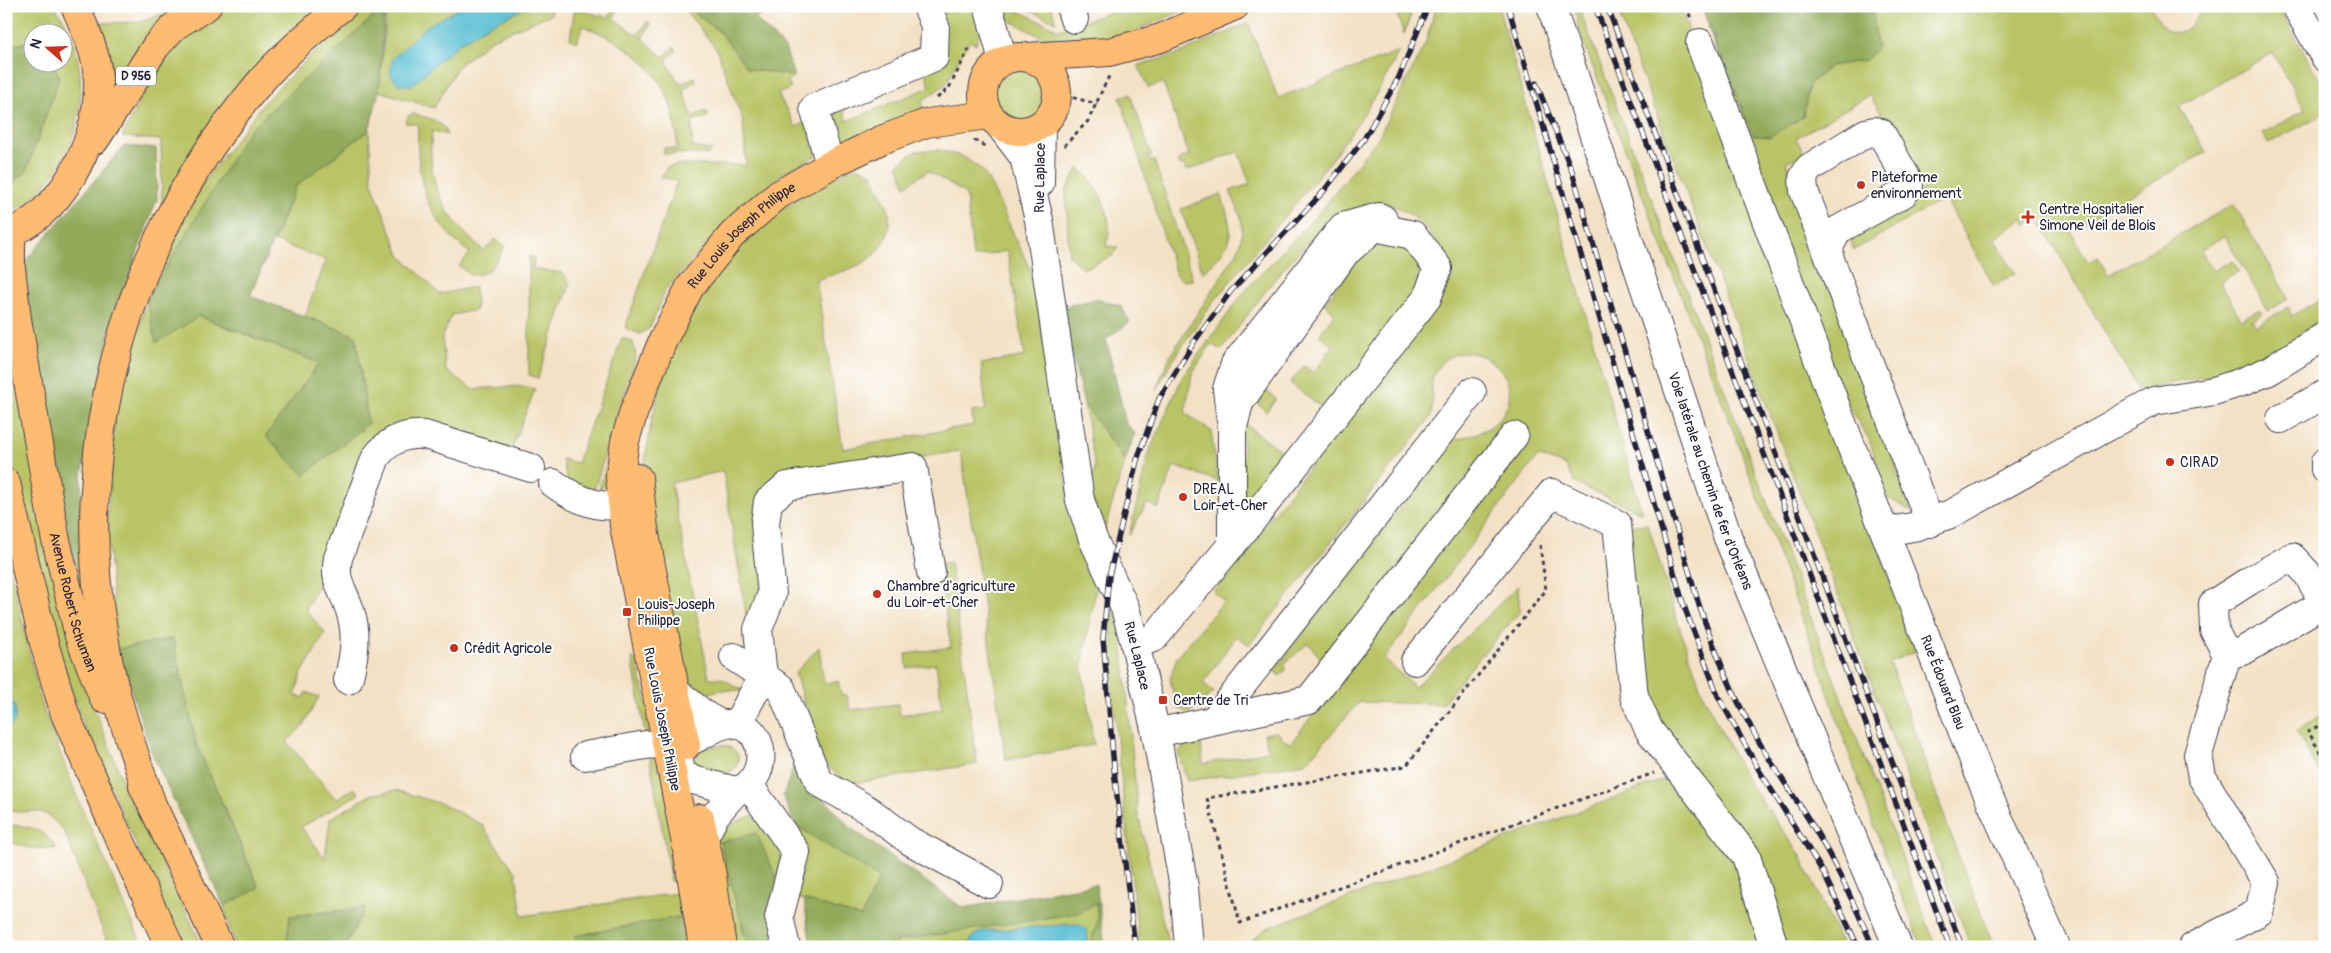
<svg xmlns="http://www.w3.org/2000/svg" width="2331" height="953" viewBox="0 0 2331 953" font-family="Pangolin,sans-serif">
	<style>
		.green { fill: #b8c465; stroke: #6d7350 }
		.forest { fill: #92aa5a; stroke: #5a664a }
		.water { fill: #55bdd2; stroke: #3c7086 }
		.lines { fill: none; stroke-linecap: round; stroke-linejoin: round }
		.minor-casing { stroke: #413f50; stroke-width: 30 }
		.major-casing { stroke: #413f50; stroke-width: 30 }
		.highway-casing { stroke: #413f50; stroke-width: 30 }
		.path { stroke: #413f50; stroke-width: 3; stroke-dasharray: 4 4; stroke-linecap: butt }
		.minor { stroke: #fff; stroke-width: 28 }
		.major { stroke: #febb71; stroke-width: 28 }
		.highway { stroke: #febb71; stroke-width: 28 }
		.rail-casing { stroke: #22223b; stroke-width: 5.5 }
		.rail { stroke: #fff; stroke-width: 4; stroke-dasharray: 11; stroke-linecap: butt }
		.poi-dot { fill: #c8321e; stroke: #fff; stroke-width: 2 }
		.labels { text-anchor: middle; dominant-baseline: central; stroke-width: 4; stroke-linejoin: round; paint-order: stroke }
		.shield { fill: #fff; stroke: #646476; stroke-width: 1 }
		.shield-label { font-size: 12px; font-weight: bold; fill: #22223b }
		.poi-label { font-size: 14px; fill: #22223b; stroke: #fff; text-anchor: start }
		.street-label { font-size: 14px; fill: #22223b; stroke: #fff }
	</style>
	<rect width="100%" height="100%" fill="#fff"/>
	<filter id="ink" filterUnits="userSpaceOnUse"><feTurbulence type="fractalNoise" baseFrequency=".02" numOctaves="2"/><feDisplacementMap in="SourceGraphic" scale="10" xChannelSelector="R" yChannelSelector="G"/><feConvolveMatrix kernelMatrix="1 2 1 2 8 2 1 2 1" color-interpolation-filters="sRGB"/></filter>
	<filter id="wash" filterUnits="userSpaceOnUse"><feTurbulence type="fractalNoise" baseFrequency=".0096" numOctaves="4" result="noise"/><feDisplacementMap in="SourceGraphic" scale="20" xChannelSelector="R" yChannelSelector="G"/><feGaussianBlur stdDeviation="1.12" result="paint"/><feColorMatrix in="noise" values="0 0 0 0 0 0 0 0 0 0 0 0 0 0 0 0 0 1.4 0 .05"/><feComposite in="paint" operator="in"/></filter>
	<g filter="url(#wash)">
		<rect width="100%" height="100%" fill="#f3e1c5"/>
		<!-- green -->
		<path class="green" d="M6,6h48c33,39 34,109 10,153 -6,11 -23,31 -31,39 -8,7 -18,11 -27,16v-27l20,-15 33,-94 -5,-15 8,-1v-30h-30v9l-26,6z
			M182,6l-69,84 -3,-34 -12,-33 43,-1z
			M233,6h89l-28,23 -55,55 -77,119 -1,-63 -39,-3 39,-81 40,-36z
			M361,6h25l-137,124 -51,186 121,47 -52,73 37,39 64,-51 -12,-88 -51,-20 21,-56 -52,-19 22,-55 73,-56 3,53 28,72 40,39 35,-7 1,23 -24,5 -10,21 4,35 27,18 49,-3 13,3 -24,62 -114,-25 -19,8 -16,16 -38,121 -18,39 19,23 -23,40 -7,22 9,3 2,-6 13,5 -16,29 -16,16 49,57 18,-11 5,6 -58,33 24,31 5,-39 40,-24 26,-5 49,15 37,20 34,48 6,43 154,-23 7,5 7,17 -116,21 6,11h-235l19,-39 -74,8 -4,31h-51l-11,-41 35,-19 -63,-144 -23,-104 -56,10 -10,-122 8,-115 32,-113 43,-99 76,-100z
			M387,6h165l-1,8 -59,25 -34,27 -24,42 -55,-17z
			M575,6h6l-1,4 29,8 5,-12h4l-4,13 23,16 11,-14 3,3 -9,14 21,19 11,-10 3,3 -11,11 14,23 14,-7 2,4 -13,8 9,27 15,-5 1,6 -16,4v26l20,3 -3,4h-45v-6l13,1c0,-66 -36,-101 -94,-123l-6,16 -7,-3z
			M682,6h4l34,26 28,37 46,7 -7,5 4,7 -13,6 18,33 11,-5 10,33 -37,20 -56,51 -58,63 -16,39 -10,6 -15,-6 52,-147 -16,-4 6,-10 10,-2h69l-3,-44 -26,-71z
			M936,6h43l2,20 -5,18 -6,-3 -8,12 -16,31 -24,17 2,7 -78,37c-18,-13 -22,-23 -3,-39l4,15 83,-34 -4,-13z
			M998,6h10l51,24 60,-21 1,4 6,-1 -1,-5 2,-1h68l-56,23 -3,9 -80,7 -47,-25z
			M1020,6h31l5,16z
			M1394,6h20l-10,28z
			M1436,6h62l144,507 -67,-30 -10,-18 -27,-9 -154,203 31,28 103,-101 2,26 -41,46 -37,46 -83,-2 -53,61 -119,18 -9,-29 8,-8 15,-1 2,21 65,-13 -4,-17 12,-2 14,12 240,-307 -20,-16 -186,241 -16,-19 -24,21 2,6 -6,6 -6,-5 178,-230c12,-4 32,-8 42,-17 48,-44 -29,-100 -58,-54 -9,15 0,30 -5,47l-182,228 -12,-9 -34,47 11,9 -25,21 -12,-5 -7,-29 7,-22 47,-56 -11,-9 167,-216 64,-112c-7,-25 -17,-40 -40,-53 -9,-5 -21,-11 -32,-8 -62,15 -113,99 -151,147l-10,-6 -19,30 -7,39 26,18 7,50 -44,-15 -16,43 -11,-6 -18,32 20,-83 34,-76 61,-84 80,-85 54,-69 48,-96z
			M1575,6h3l14,36 344,905h-14l-47,-118 -64,-186 -73,-200 -159,-412z
			M1616,6h64l236,645 -26,11 66,188 38,97h-23z
			M1872,6h120l13,6 21,-6h124c5,7 10,19 17,24 15,9 33,-9 33,-24h78l47,84v23l-57,31 -5,-11 42,-23 -32,-57 -94,53 27,46 -136,78 18,32 10,-5 10,18 126,-71 54,94 -20,13 -43,-75 -24,14 12,21 20,-11 6,11 -19,11 21,37 19,-10 3,5 -11,6 4,6 33,-19 2,9 34,-19v11l-7,5 5,5c-32,22 -63,45 -101,55 -28,7 -55,9 -82,19l-102,-174 -12,7 -3,-6 -29,20 21,34 -21,13 -49,-88 -91,52 -6,-16 76,-45 -54,-94 -74,43 8,16 -18,8 126,350 -24,-14 -19,-59 -20,-31 -101,-258 -40,-125 45,110 50,-18 6,-33 21,-18 36,-6 11,-13z
			M1248,23l30,75 121,-47c-42,90 -113,161 -175,238 -25,31 -48,65 -68,100l14,-33 67,-104c10,-26 4,-36 -7,-61l20,-7 -12,-32 -52,19 -2,-6 -4,1 -2,-6 11,-5 -26,-72 -15,5 -10,-23 38,-10z
			M987 93a31 31 0 1 1 62 0a31 31 0 1 1-62 0Z
			M1130,94l22,62 -4,1 2,4 4,-1 39,120 -10,1 -7,-6 -56,-178z
			M414,114c13,4 30,6 33,21l-15,-4c-6,54 12,86 52,120l11,-12 10,7c-9,16 -14,30 -35,29l-11,-9 11,-13c-46,-34 -54,-74 -52,-129l-13,-1 4,-8z
			M940,150l24,7 18,13 10,17 41,89 38,235 11,38 15,33 -15,83 12,80 -88,15 -45,-309 -159,24 -27,9 -10,116 -18,20 -24,-149 -52,12 38,195h12l23,13 -22,-1 -15,3 -16,-10 -8,-12 -30,-141 -9,-65 8,-47 16,-58 24,-53 39,-54 41,-38 57,-36 24,-11h8l11,5c4,12 12,23 16,35 2,7 1,16 0,23 -8,34 -43,39 -72,49l27,169 130,-24 -1,-13 14,-2 -5,-46 44,-8 -18,-105 -34,6 -7,-63 -38,-23 -23,15 -7,-22 18,-13z
			M1078,168c17,13 32,40 31,62 0,6 -2,11 -3,16l12,1 -6,9 -29,13 -14,-13 -3,-65z
			M1221,194c15,45 13,46 -18,80l-22,-65z
			M1378,238l23,2c17,18 25,22 21,49l-95,123 -37,-29 14,-17 10,7 19,-27 -14,-11 16,-22 -11,-9 44,-60z
			M529,256l5,1 -1,12 30,4 7,11 -32,94 -9,-3z
			M6,294l83,401 37,94 77,158h-22l-100,-228 -30,-93 -32,-126 -13,-69z
			M622,338l11,4 3,15 -20,64 -6,62 -11,6 11,-36 -4,-2 -13,43 -25,-10 -6,-25 15,4z
			M1260,385l16,14 -10,13 -13,-13z
			M1084,404l41,57 -21,70 -14,-39 5,-24z
			M1242,422l49,36 -46,52z
			M1648,524l31,102 25,71 43,84 53,73 43,93h-61l-130,-234 -26,-171 7,-17z
			M6,548l34,152 37,97 66,150h-34l-44,-114c-24,-31 -27,-18 -59,-22z
			M950,562l27,202 -128,20 -27,-22 -27,-89 24,-26 5,36 14,-2 3,14h6l3,15 48,-6 2,11 42,-6 -6,-45 -29,4 -1,-14 45,-7 -13,-83z
			M1112,606l9,21 17,187 31,133h-30l-28,-267z
			M632,657l5,5 17,70 -9,2z
			M2325,713v69l-29,-51z
			M724,745c29,9 9,35 -12,30 -5,-1 -10,-5 -15,-7l-3,-7c7,-15 15,-14 30,-16z
			M660,753l19,100 -2,26 -6,3 -22,-128z
			M1673,776l70,84 27,87h-527l24,-19z
			M753,815c18,22 36,33 24,63l-57,-36 28,105h-17l-18,-98 10,-18 12,-9z
			M15,825c20,2 31,7 42,24l-27,-1 -24,-7v-14z
			M795,825l85,53 -19,39 -68,-20 11,-34z
			M1096,903l2,18 -9,26h-4l3,-9 -120,5v4h-73l2,-6z"/>
		<!-- forest -->
		<path class="forest" d="M385,6l-6,85 -10,39 -73,56 -46,110 106,40 12,88 -64,51 -38,-39 53,-73 -120,-47 -43,27 -9,-44 102,-169z
			M686,6h102l-33,12 30,30 9,28 -46,-7 -28,-37z
			M1701,6h171l5,41 -11,13 -36,6 -21,18 -6,33 -34,20 -16,-2z
			M32,41v21l22,1 5,15 -33,94 -20,15v-140z
			M124,146l32,2 1,51 -46,125 -30,156 10,155 -29,-132 -40,-238z
			M1096,299l25,7 9,16 -24,17 20,84 9,11 -10,27 -41,-57 -23,-97z
			M173,639l23,104 63,145 -35,18 -71,-150 -36,-107z
			M795,750l14,32 42,46 112,80 133,-24 9,63h-16l9,-26 -2,-18 -18,10 -181,28 -2,6h-84l-7,-47 57,17 18,-39 -84,-53 -12,-29 10,-29z
			M756,833l21,45 -2,69h-27l-28,-105z
			M365,908l-20,39h-59l4,-31z
			M690,915l5,32h-115l-6,-11z"/>
		<!-- water -->
		<path class="water" d="M464,6h65l-40,19 -31,19 -46,41h-13l-9,-11 3,-16 34,-32z
			M6,686l9,22v14l-8,7z
			M1076,924c13,3 14,11 9,23h-117l5,-11 9,-5z"/>
	</g>
	<g filter="url(#ink)">
		<g class="lines">
			<defs>
				<g id="minor">
					<path d="M988,6l15,54"/>
					<path d="M1070,6l4,13"/>
					<path id="s1" d="M1551,6l177,532 170,409"/>
					<path d="M2296,6l29,51"/>
					<path id="s2" d="M1700,43l139,372 145,371 72,161"/>
					<path id="s3" d="M1001,127l23,30 15,63 41,280 13,39 32,69 10,36 21,89 28,154 5,60"/>
					<path d="M830,165l-16,-57 120,-51 1,-31 -8,-20"/>
					<path d="M1040,183l1,-57"/>
					<path d="M1829,257l1,-12 8,-15 66,-37 5,-7 -2,-7 -26,-46 -6,-2 -9,2 -57,35 -6,10 1,13 126,332"/>
					<path d="M2281,419l44,-25"/>
					<path d="M1231,421l-4,-32 8,-25 108,-137 36,-10 4,2"/>
					<path d="M2325,462v7"/>
					<path d="M553,483c23,17 68,40 82,1"/>
					<path d="M1885,532l33,-6 35,-13 201,-112 60,-10 28,-9 27,-11 56,-35"/>
					<path d="M1135,644l19,-6 95,-114 178,-226 11,-30 -25,-33 -38,-8 -30,26 -106,150 -7,28v114"/>
					<path d="M734,657l47,31 38,94 49,28 42,31 79,43"/>
					<path d="M1415,661l137,-168 65,31 17,172 15,34 97,126 28,91"/>
					<path d="M348,680c6,-21 10,-44 3,-66 -6,-23 -18,-31 -13,-56l38,-101c13,-17 28,-24 49,-22l106,33"/>
					<path d="M676,692l30,24 16,9"/>
					<path d="M1216,718l256,-326"/>
					<path d="M737,724l26,-48 -5,-47 14,-35 -7,-70 3,-22 19,-16 126,-19 18,105"/>
					<path d="M1156,733l153,-33 205,-264"/>
					<path d="M585,756c20,-3 40,-8 61,-11 13,-2 29,1 42,-3 15,-5 32,-22 50,-18 26,7 29,43 11,60 -3,4 -9,5 -13,7l-43,-11 -12,-7 -5,-30 -1,-1"/>
					<path d="M749,785l47,67 -17,65 7,30"/>
					<path d="M704,837l12,-23 20,-23"/>
					<path d="M2193,947l66,-35 7,-30 -64,-105 -4,-22 29,-100 -13,-25 -1,-26 36,-23 43,-24 15,16 17,30 -81,48 -16,4"/>
				</g>
				<g id="major">
					<circle cx="1020" cy="94" r="37"/>
					<path d="M95,140l61,-94 20,-21 31,-19"/>
					<path id="s4" d="M11,232v36l6,51 38,217 24,100 25,63"/>
					<path d="M6,234c55,-19 90,-89 92,-144 2,-30 -11,-57 -23,-84"/>
					<path d="M638,478l6,51 42,217"/>
					<path d="M6,483l38,160 21,71 49,113 56,120"/>
					<path d="M143,786l77,161"/>
					<path d="M151,802c-19,-54 -38,-108 -47,-165 -35,-200 26,-403 157,-556 24,-28 53,-52 82,-75"/>
					<path d="M700,818l12,57 10,72"/>
					<path id="s5" d="M703,947l-16,-98 -63,-323 -4,-50 5,-35 9,-30 29,-71 27,-53 42,-52 46,-40 52,-30 51,-25 46,-17 61,-8"/>
				</g>
				<path id="highway" d="M1026,57l83,-5 52,-14 74,-32"/>
			</defs>
			<!-- minor casing -->
			<use href="#minor" class="minor-casing"/>
			<!-- major casing -->
			<use href="#major" class="major-casing"/>
			<!-- highway casing -->
			<use href="#highway" class="highway-casing"/>
			<!-- path -->
			<path class="path" d="M1686,6l6,15
				M937,98l12,-10 22,-43
				M1057,98l14,-1 26,7
				M974,140l12,7
				M1064,146l24,-25 21,-45
				M1540,545l6,45 -140,176 -199,32 33,125 414,-150
				M2325,723l-17,8 17,30"/>
			<!-- minor -->
			<use href="#minor" class="minor"/>
			<!-- major -->
			<use href="#major" class="major"/>
			<!-- highway -->
			<use href="#highway" class="highway"/>
			<defs>
				<path id="rail" d="M1508,6l176,600 34,90 41,74 64,102 35,75
					M1595,6l355,941
					M1607,6l355,941
					M1536,83l36,88 127,434c15,44 32,86 54,126 18,34 41,64 61,97 23,38 41,78 59,119
					M1135,947l-20,-168 -12,-141 6,-62 28,-116 22,-61 35,-57 37,-51 92,-99 41,-53 35,-62 29,-71"/>
			</defs>
			<!-- rail casing -->
			<use href="#rail" class="rail-casing"/>
			<!-- rail -->
			<use href="#rail" class="rail"/>
		</g>
	</g>
	<!-- markers -->
	<g class="poi-dot">
		<circle cx="1861" cy="185" r="5"/>
		<path d="M2025.5 209.5h5v5h5v5h-5v5h-5v-5h-5v-5h5z"/>
		<circle cx="2170" cy="462" r="5"/>
		<circle cx="1183" cy="497" r="5"/>
		<circle cx="877" cy="594" r="5"/>
		<rect x="622" y="607" width="10" height="10" rx="2.5"/>
		<circle cx="454" cy="648" r="5"/>
		<rect x="1158" y="695" width="10" height="10" rx="2.5"/>
	</g>
	<g class="labels">
		<!-- shield labels -->
		<rect class="shield" x="116" y="66.5" width="40" height="19" rx="4"/>
		<g class="shield-label">
			<text x="136" y="76">D 956</text>
		</g>
		<!-- poi labels -->
		<g class="poi-label">
			<text x="1871" y="177">Plateforme<tspan x="1871" dy="16">environnement</tspan></text>
			<text x="2039" y="209">Centre Hospitalier<tspan x="2039" dy="16">Simone Veil de Blois</tspan></text>
			<text x="2180" y="462">CIRAD</text>
			<text x="1193" y="489">DREAL<tspan x="1193" dy="16">Loir-et-Cher</tspan></text>
			<text x="887" y="586">Chambre d'agriculture<tspan x="887" dy="16">du Loir-et-Cher</tspan></text>
			<text x="637" y="604">Louis-Joseph<tspan x="637" dy="16">Philippe</tspan></text>
			<text x="464" y="648">Crédit Agricole</text>
			<text x="1173" y="700">Centre de Tri</text>
		</g>
		<!-- street labels -->
		<g class="street-label">
			<text transform="translate(1040 178) rotate(-89)">Rue Laplace</text>
			<text stroke="none"><textPath href="#s5" startOffset="755">Rue Louis Joseph Philippe</textPath></text>
			<text stroke="none"><textPath href="#s1" startOffset="501">Voie latérale au chemin de fer d'Orléans</textPath></text>
			<text stroke="none"><textPath href="#s4" startOffset="376">Avenue Robert Schuman</textPath></text>
			<text stroke="none"><textPath href="#s3" startOffset="552">Rue Laplace</textPath></text>
			<text stroke="none"><textPath href="#s2" startOffset="684">Rue Édouard Blau</textPath></text>
			<text transform="translate(662 719) rotate(79)">Rue Louis Joseph Philippe</text>
		</g>
	</g>
	<!-- margin -->
	<rect width="2331" height="953" fill="none" stroke="#fff" stroke-width="25"/>
	<!-- north arrow -->
	<g transform="translate(48 48) rotate(290)"><circle r="24" fill="#ffffff" stroke="#a7a7b1"/>
	<path d="M0-4L9 19L0 12L-9 19Z" fill="#c8321e"/>
	<text y="-8" font-size="14" font-weight="bold" text-anchor="middle" fill="#22223b">N</text>
	</g>
</svg>
